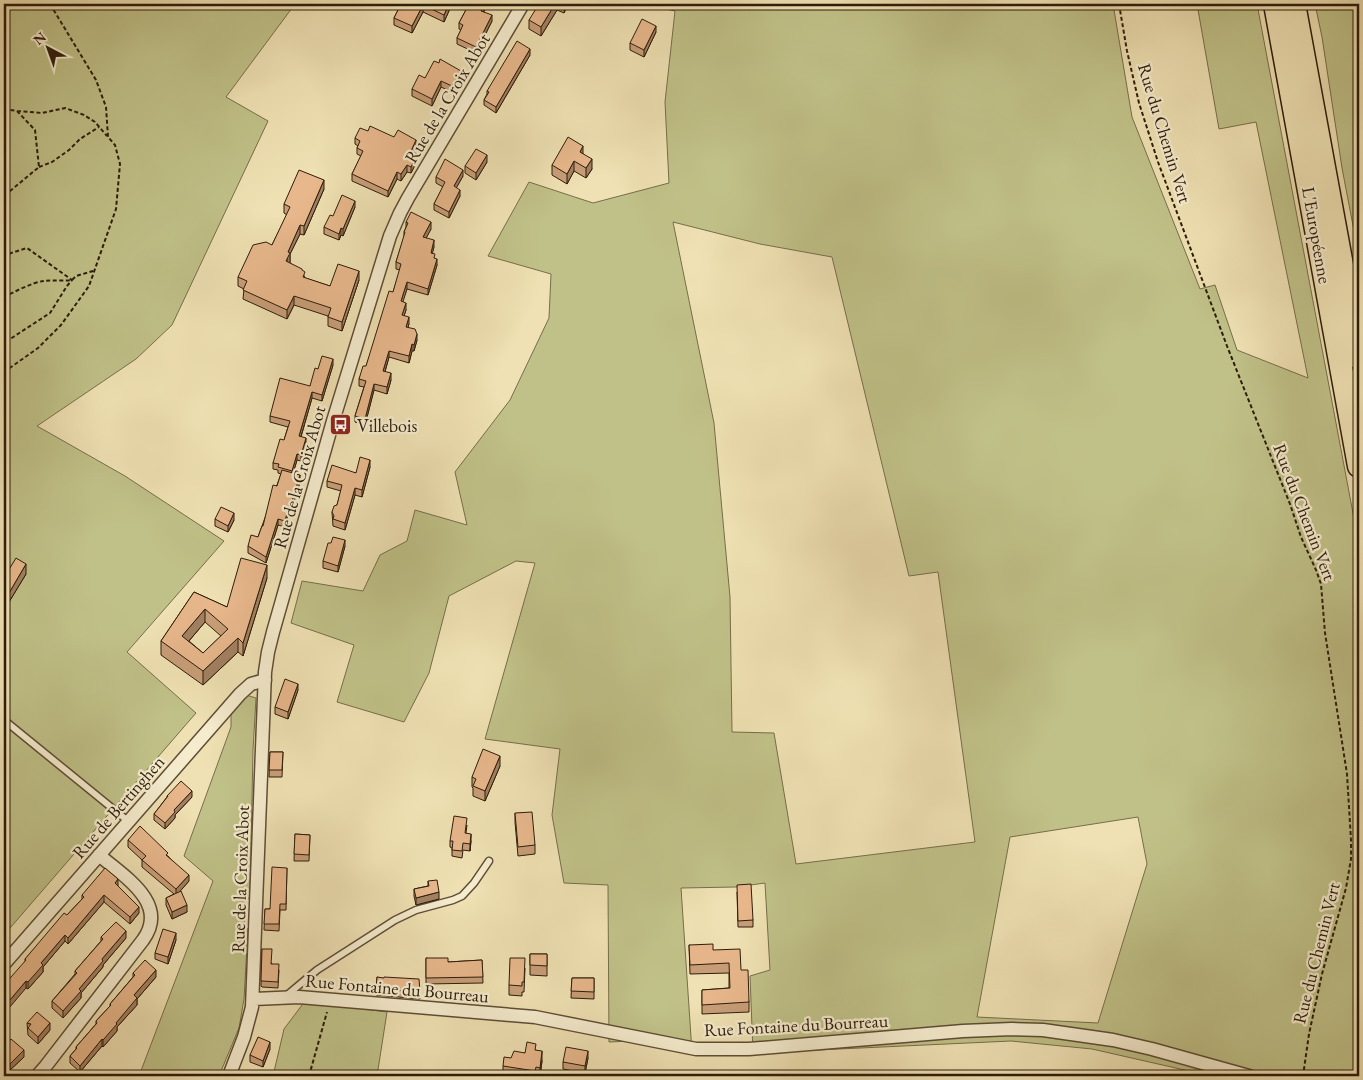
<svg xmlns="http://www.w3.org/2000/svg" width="1363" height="1080" viewBox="0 0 1363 1080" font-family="'EB Garamond',serif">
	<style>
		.green { fill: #c0c188; stroke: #766e4a; fill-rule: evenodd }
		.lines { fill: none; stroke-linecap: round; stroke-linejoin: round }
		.lane-casing { stroke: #5e4d35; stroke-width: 9 }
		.street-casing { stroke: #5e4d35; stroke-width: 15 }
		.highway-casing { stroke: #2d1c0b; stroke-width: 25 }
		.path { stroke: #2d1c0b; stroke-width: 2; stroke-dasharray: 4 2.5; stroke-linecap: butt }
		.lane { stroke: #f5ecce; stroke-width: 6 }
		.street { stroke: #f5ecce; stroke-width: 12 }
		.highway { stroke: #efe1b3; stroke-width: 22 }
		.wall { fill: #c89e78; stroke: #2d1c0b; fill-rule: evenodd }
		.shaded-wall { fill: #a28162; stroke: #2d1c0b }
		.building { fill: #e8b88c; stroke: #2d1c0b; fill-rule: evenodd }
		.labels { text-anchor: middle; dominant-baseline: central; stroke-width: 4.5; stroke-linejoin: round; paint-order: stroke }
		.street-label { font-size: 18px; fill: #2d1c0b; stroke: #f5ecce }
		.poi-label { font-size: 18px; fill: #2d1c0b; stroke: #f5ecce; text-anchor: start }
	</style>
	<rect width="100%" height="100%" fill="#efe1b3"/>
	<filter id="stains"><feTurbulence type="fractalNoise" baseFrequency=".004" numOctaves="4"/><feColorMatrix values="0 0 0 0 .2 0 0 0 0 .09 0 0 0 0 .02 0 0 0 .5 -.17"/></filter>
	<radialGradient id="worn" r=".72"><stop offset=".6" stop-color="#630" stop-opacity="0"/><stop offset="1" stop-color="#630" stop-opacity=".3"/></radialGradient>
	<!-- green -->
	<path class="green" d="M4,4h291l-69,93 42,24 -96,204 -36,34 -99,67 88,50 99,65 -97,111 69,61 -192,222z
		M644,4h469l19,113 68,172 15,-4 22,65 71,28 -52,-256 -37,7 -22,-125h60l102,541v531h-148l-119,-27 -81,-8 -258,12 -3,-77 20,-6 -5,-87 -29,4 -55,1 11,164 -60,-11 -23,1 -1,-157 -44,-2 -12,-68 8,-66 -75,-10 50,-176 -19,-2 -67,35 -20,77 -25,49 -67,-20 17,-57 -63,-22 11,-42 61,10 17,-36 27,-14 8,-31 52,15 -12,-53 55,-72 39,-82 2,-44 -63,-18 41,-74 64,21 76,-20 -4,-81 10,-91zM673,222l87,22 72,13 77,319 29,-4 37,270 -179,22 -22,-131 -42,-1 -2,-135 -16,-174zM1138,817l9,47 -49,159 -121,-6 33,-180z
		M1315,4h44v253l-17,-89 -20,-131z
		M246,695l10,3 -3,52 -3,148 -5,2 -1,24 4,5 -4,70 -5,29 -20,48h-80l74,-195 -29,-25 47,-129v-15z
		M305,1001l82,11 -10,64h-104l11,-47z"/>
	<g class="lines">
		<defs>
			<path id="lane" d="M4,720l124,101
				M286,996l31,-26 78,-50 21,-10 37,-10 9,-4 12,-13 15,-22"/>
			<path id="street" d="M4,964l236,-270 11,-10 14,-4
				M253,999l46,-2 236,20 161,32h53l214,-18 49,-2 31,1 70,10 39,9 97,27
				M37,1076l8,-9 98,-127c27,-37 -20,-64 -44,-85
				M229,1076l15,-39 8,-30 13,-335 3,-20 5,-20 60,-211 57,-185 10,-23 8,-15 115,-194"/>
			<path id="highway" d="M1275,4l84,462
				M1294,4l65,354"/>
		</defs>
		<!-- lane casing -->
		<use href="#lane" class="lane-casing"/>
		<!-- street casing -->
		<use href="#street" class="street-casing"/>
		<!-- highway casing -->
		<use href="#highway" class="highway-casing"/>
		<!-- path -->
		<path class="path" d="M1119,4l8,47 12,52 19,59 69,184 63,158 11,33 15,33 5,14 4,49 22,141 4,66v19l-5,29 -24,86 -13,60 -6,42
			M4,109l13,2 18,19 4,37 -35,29
			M17,111l25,2 23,-5 19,7 11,7 12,14
			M39,167l13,-5 17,-12 11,-11 19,-12
			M4,258l7,-5 16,-5 45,32 -5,6 -17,27 -46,30
			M4,297c10,-5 29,-15 40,-16 9,-1 19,0 28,-1l4,-4 17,-5
			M4,372l34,-24 23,-23 28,-39 27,-77 4,-45 -5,-19 -7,-8 -2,-30 -10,-27 -46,-76
			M309,1076l18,-64"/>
		<!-- lane -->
		<use href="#lane" class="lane"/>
		<!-- street -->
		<use href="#street" class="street"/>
		<!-- highway -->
		<use href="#highway" class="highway"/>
	</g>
	<!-- wall -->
	<path class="wall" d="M401,4h51l-8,18 -21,-10 -11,21 -18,-8v-7z
		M469,4h18l-3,8 8,9 -16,32 -19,-9v-6l4,-8 -2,-1v-6z
		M545,4h23l-4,9 -7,-3 -16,26 -12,-7v-9z
		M656,32l-12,25 -14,-7v-7z
		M530,55l-34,58 -12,-8v-5l3,-6v-3z
		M461,77l-9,15 -11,-5 -9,19 -20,-10v-7l13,-11z
		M368,131l48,16 -3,5 4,9 -6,12 -4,-1 -6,9 -4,-2 -9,18 -36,-16v-7l9,-18 -4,-2v-6l1,-2 -3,-2v-6z
		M583,154l9,15 -6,9 -12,-7 -7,13 -15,-9v-10z
		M487,162l-11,18 -11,-7v-7z
		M463,176l-7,12 4,8 -11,22 -15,-8v-6l9,-17 -7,-4v-6z
		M324,189l-20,46 -4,-1 -10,20v9l12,8 3,7 25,8 29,-6 -17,51 -14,-5v-10l-34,-11 -7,14 -44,-20 1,-10 -6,-3v-9l34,-32 15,-30 -3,-2v-9z
		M355,207l-12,29 -2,-1 -2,5 -15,-6v-7z
		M406,222l25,7 -5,9 8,9 -2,6 5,12 -9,30 -21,-6 -5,13 4,8 -2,6 5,8 -1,3 9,13 -3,11h-2l-3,12 -20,-6 -4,15 6,8 -4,14 -13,-4 -9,35 -10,-3v-6l9,-29 -5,-1v-7l7,-13 27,-74 7,-22 -4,-1v-7l8,-25v-5l2,-5z
		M333,365l-11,36 -10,-3 -11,39 5,7 -5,17 -4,-1 -4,13 7,9 -8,26 -2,-1 -5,20 -7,-2 -12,38 -18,-10v-7l10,-9 23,-63 -3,-1v-3l-5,-1v-6l11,-23 4,-13 -18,-5v-6l40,-30 8,-17z
		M370,467l-8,30 -7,-2 -10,35 -12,-4 -1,-14 5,-7 4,-14 -14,-4v-6l29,-8z
		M215,519l19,1 -6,12 -13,-6z
		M345,546l-7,26 -15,-4v-7z
		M26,574l-17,28 -5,-3v-24l1,1z
		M267,578l-24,78 -5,-4 -35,33 -42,-30v-14l33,-49 33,15zM205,622l16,14 -18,17 -14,-12z
		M298,690l-10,29 -13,-5v-7z
		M270,752h13l-1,25h-13z
		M500,766l-15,35 -12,-5v-8l-1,-1v-10z
		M167,796l25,1 -17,18v3l-10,11 -11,-9v-6l13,-17z
		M515,813l20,32v9l-17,2 -3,-34z
		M467,825l-1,8 5,8 -1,10 -7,-1 -1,8 -10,-2v-8l-2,-1v-6z
		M295,834l15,1 -1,26h-15z
		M128,840l40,16 21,25 -9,10 7,21 -15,7 -6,-14v-7l8,-4 -32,-27v-7l-14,-13z
		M287,868l-1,42h-6l-1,21 -15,-1 1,-21h5z
		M428,881l11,18 -23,6 -2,-9v-7l14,-3z
		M118,886l21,27 -9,11 -26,-22 -36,42 -3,-3 -22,26v5l-15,17 -2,-1 -1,-29 42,-44 15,-16v-4z
		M737,892l16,28v7h-15z
		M101,937l25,1 -23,27v2l-22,26v5l-18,20 -11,-10v-7l23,-27v-3l26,-30z
		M176,940l-8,24 -13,-5v-6z
		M689,945l24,5 28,20 8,32v10l-47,2v-24l27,-2v-15l-39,1z
		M262,949l10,15 7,6 -1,18 -16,-1 -1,-1z
		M530,954h17v22l-17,-1z
		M426,958l22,4 34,-2 1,23 -57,1z
		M525,968l-1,24h-2v4l-13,-1v-10z
		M133,973l23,4 -19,22v6l-20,22v4l-14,16 -1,-1 -22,26 -10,-9v-7l6,-7v-2l20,-23v-3l14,-15v-2l23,-27z
		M377,977l43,15v7l-44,-4z
		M572,978h22v21l-23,-1z
		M27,1023l23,7 -12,14 -10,-9z
		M4,1048l20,9 -14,13 -6,-10z
		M270,1049l-7,18 -13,-5v-7z
		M536,1050l6,11 -2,15h-37v-10l8,-8 14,-5z
		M588,1058l-3,15 -22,-4v-7z"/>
	<!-- shaded-wall -->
	<path class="shaded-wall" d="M449,4h3l-8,18v-7z
		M485,4h2l-6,12v-5z
		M555,4h2v6l-16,26v-9z
		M565,4h3l-4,9z
		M423,5v7l-11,21v-7z
		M492,15v6l-16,32v-6z
		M656,26v6l-12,25v-7z
		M530,49v6l-34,58v-6z
		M461,71v6l-9,15v-6z
		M441,81v6l-9,19v-7z
		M416,140v7l-5,11v-7z
		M583,146v10l-3,-4z
		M417,154v7l-6,12v-6z
		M487,155v7l-11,18v-7z
		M592,159v10l-6,9v-10z
		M574,161v10l-7,13v-10z
		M407,165v7l-6,9v-7z
		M463,170v6l-9,16v-6z
		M397,172v7l-9,18v-6z
		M324,180v9l-20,46v-9z
		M460,190v6l-11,22v-6z
		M355,201v6l-12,29v-7z
		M431,222v7l-8,15v-7z
		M300,225v9l-10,20v8l-4,8 2,-18z
		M341,228v7l-2,5v-6z
		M434,240v7l-3,12v-6z
		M437,259v6l-9,30v-6z
		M359,271v9l-17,51v-9z
		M407,282v7l-6,19v-7z
		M294,296v9l-7,14v-9z
		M406,303v7l-4,12v-7z
		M409,317v7l-3,9v-6z
		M417,334v6l-3,11v-6z
		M412,344v7l-3,12v-7z
		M389,351v6l-6,21v-7z
		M333,359v6l-11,36v-6z
		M391,373v7l-4,14v-7z
		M374,384v6l-9,35v-6z
		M312,392v6l-13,45v-7z
		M306,438v6l-5,17v-6z
		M297,454v6l-5,17v-6z
		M370,460v7l-8,30v-7z
		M300,475v7l-8,26v-7z
		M355,488v7l-10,35v-7z
		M290,501v6l-5,20v-6z
		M234,513v7l-6,12v-6z
		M278,519v6l-12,38v-6z
		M345,540v6l-7,26v-6z
		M26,564v10l-17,28v-9z
		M267,565v13l-24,78v-13z
		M205,609v13l-23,27v-13z
		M238,638v14l-35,33v-14z
		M298,684v6l-10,29v-7z
		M500,756v10l-15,35v-10z
		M192,791v6l-17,18v3l-10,11v-6l9,-13z
		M471,834v7l-1,10v-7z
		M189,875v6l-13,15v-7z
		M118,879v7l-3,-3z
		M439,892v7l-23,6v-7z
		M104,895v7l-36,42v-6z
		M187,905v7l-15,7v-7z
		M139,907v6l-9,11v-7z
		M126,931v7l-23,27v2l-22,26v5l-18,20v-7l16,-22 23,-30z
		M176,933v7l-8,24v-7z
		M65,935v6l-22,26v5l-15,17v-7l13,-19z
		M156,970v7l-19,22v6l-20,22v4l-14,16v-7l31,-45z
		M26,981v7l-22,26v-7z
		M50,1023v7l-12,14v-7z
		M102,1039v7l-22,26v-6z
		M270,1042v7l-7,18v-6z
		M24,1050v7l-14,13v-6z
		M542,1051v10l-2,15v-8z
		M588,1051v7l-3,15v-7z"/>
	<!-- building -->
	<path class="building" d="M401,4h48l-5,11 -21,-10 -11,21 -18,-8z
		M469,4h16l-4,7 11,4 -16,32 -19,-9 6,-13 -4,-2z
		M539,4l6,1v-1h10l-14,23 -12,-7z
		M642,19l14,7 -12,24 -14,-7z
		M517,41l13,8 -34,58 -12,-7 5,-8 -2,-1z
		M440,59l21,12 -9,15 -11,-5 -9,18 -20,-10 7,-14 6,3 9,-17 5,2z
		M370,126l24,11 4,-7 18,10 -5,11 6,3 -6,13 -4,-2 -6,9 -4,-2 -9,19 -36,-17 11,-23 -6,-3 3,-7 -5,-3 5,-10 8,3z
		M568,137l15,9 -3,6 12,7 -6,9 -12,-7 -7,13 -15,-9z
		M476,149l11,6 -11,18 -11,-7z
		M445,159l18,11 -9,16 6,4 -11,22 -15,-8 11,-22 -9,-5z
		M299,170l25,10 -20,46 -4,-1 -12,27 2,1 -4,8 16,8v1l3,2 -2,5 27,9 8,-22 21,7 -17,51 -14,-5 3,-9 -37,-12 -7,14 -44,-20 4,-9 -9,-4 15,-32 13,-3 6,3 18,-38 -6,-3z
		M342,195l13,6 -12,28 -2,-1 -2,6 -15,-7 6,-12 3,1z
		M411,212l20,10 -8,15 11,3 -3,13 4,1 -1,4 3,1 -9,30 -21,-7 -6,19 5,2 -4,12 7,2 -3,10 9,2 2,5 -3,11 -2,-1 -3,12 -20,-5 -6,20 8,2 -4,14 -13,-3 -9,35 -10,-3 11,-35 -7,-2 4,-13h3l23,-75 4,1 8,-28 -5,-2 9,-30h-1l4,-9 -2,-1z
		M322,356l11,3 -11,36 -10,-3 -13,44 7,2 -5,17 -4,-1 -5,17 -14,-4 1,-3 -6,-1 7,-24 4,1 6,-19 -20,-5 10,-38 30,8 5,-18 3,1z
		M360,457l10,3 -8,30 -7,-2 -10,35 -12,-4 1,-3 -2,-4 2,-6 3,-1 5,-20 -15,-4 5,-16 24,8z
		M282,470l18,5 -8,26h-2l-5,20 -7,-2 -12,38 -18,-11 3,-11 7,2 4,-11h1l10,-41 4,1z
		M221,507l13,6 -6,13 -13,-7z
		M333,537l12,3 -7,26 -15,-5 5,-18h3z
		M16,558l10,6 -17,29 -5,-4v-14l1,1z
		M241,558l26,7 -24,78 -5,-5 -35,33 -42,-30 33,-49 33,15zM205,609l23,20 -25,24 -21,-17z
		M285,679l13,5 -10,28 -13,-5z
		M483,749l17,7 -15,35 -12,-5 3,-7 -4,-2z
		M270,752h13l-1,18h-13z
		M181,781l11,10 -18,19 1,2 -10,11 -11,-9 14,-18h-1z
		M532,812l3,33 -17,2 -3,-34z
		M454,816l13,2 -2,15 6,1 -1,10 -7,-1 -1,8 -10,-1 1,-9h-3z
		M140,826l28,27 -2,2 23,20 -13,14 -34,-29 4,-4 -18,-16z
		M295,834l15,1 -1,20 -15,-1z
		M272,867l15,1 -1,36h-6l-1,20h-15l1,-15h5z
		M105,868l13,11 -3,4 24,24 -9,10 -26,-22 -36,43 -3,-3 -24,28 2,2 -15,17 -2,-1 -22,26v-22l22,-25 -1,-1 39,-46 3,2 17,-18 -2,-2z
		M437,880l2,12 -23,6 -2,-9 15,-3 -1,-5z
		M751,884l2,36 -15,1 -1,-36z
		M181,891l6,14 -15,7 -6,-14z
		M116,922l10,9 -24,28 1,2 -24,28 2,2 -18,20 -11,-10 25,-28 -2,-2 28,-32 -2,-2z
		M163,929l13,4 -8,24 -13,-4z
		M713,944v6l27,-1 1,21h7l1,32 -47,3v-15l28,-2 -1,-25 -39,2 -1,-20z
		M262,949h10l-1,15h8l-1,18 -16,-1 -1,-1z
		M530,954h17v12l-17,-1z
		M426,958h22v4l34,-2 1,17 -57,1z
		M510,958h15l-1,24h-2v4l-13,-1z
		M145,960l11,10 -22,25 3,3 -21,25 1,1 -14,16 -1,-1 -22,27 -10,-10 7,-8 -1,-1 21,-24 -1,-2 15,-16 -1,-1 25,-29 -2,-2z
		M377,977l7,1v-1l35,2 1,13 -44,-3z
		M572,978h22v14l-23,-1z
		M37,1012l13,11 -12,14 -10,-9 3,-4 -4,-1z
		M258,1037l12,5 -7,19 -13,-6z
		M11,1039l13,11 -14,14 -6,-11v-5z
		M527,1042l9,2 -1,6 7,1 -2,17 -4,-1 -1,4 -32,-5 1,-9 7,1 3,-7 11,2z
		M566,1047l22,4 -3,15 -22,-4z"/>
	<!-- icons -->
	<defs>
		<symbol id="bus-square" viewBox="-11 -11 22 22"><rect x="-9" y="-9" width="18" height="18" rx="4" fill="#8f2418" stroke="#f5ecce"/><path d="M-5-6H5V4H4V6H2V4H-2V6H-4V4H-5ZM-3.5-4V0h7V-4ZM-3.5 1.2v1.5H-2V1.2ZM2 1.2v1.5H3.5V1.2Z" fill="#fff"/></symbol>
	</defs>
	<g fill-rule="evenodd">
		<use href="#bus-square" x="328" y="412" width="25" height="25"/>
	</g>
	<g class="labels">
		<!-- street labels -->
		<g class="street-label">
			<text transform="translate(447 98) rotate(-59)">Rue de la Croix Abot</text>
			<text transform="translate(1165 133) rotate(73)">Rue du Chemin Vert</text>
			<text transform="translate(1317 235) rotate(80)">L'Européenne</text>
			<text transform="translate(299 477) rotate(-74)">Rue de la Croix Abot</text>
			<text transform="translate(1305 512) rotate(69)">Rue du Chemin Vert</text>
			<text transform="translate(118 807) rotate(-49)">Rue de Bertinghen</text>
			<text transform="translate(240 879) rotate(-88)">Rue de la Croix Abot</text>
			<text transform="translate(1316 953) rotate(-76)">Rue du Chemin Vert</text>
			<text transform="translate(397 988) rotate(5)">Rue Fontaine du Bourreau</text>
			<text transform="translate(796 1025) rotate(-3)">Rue Fontaine du Bourreau</text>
		</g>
		<!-- poi labels -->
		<g class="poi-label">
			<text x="357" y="425">Villebois</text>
		</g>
	</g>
	<!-- margin -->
	<rect width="1363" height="1080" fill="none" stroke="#efe1b3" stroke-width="20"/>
	<rect x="5" y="5" width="1353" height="1070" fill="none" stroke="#2d1c0b" stroke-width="2.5"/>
	<rect x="10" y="10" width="1343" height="1060" fill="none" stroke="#2d1c0b"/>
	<!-- north arrow -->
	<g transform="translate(48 48) rotate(319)" stroke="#f5ecce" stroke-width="4" paint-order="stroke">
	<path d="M0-4L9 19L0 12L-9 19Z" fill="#2d1c0b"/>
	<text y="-8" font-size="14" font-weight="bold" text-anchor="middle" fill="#2d1c0b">N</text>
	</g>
	<rect width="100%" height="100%" filter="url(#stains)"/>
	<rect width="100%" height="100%" fill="url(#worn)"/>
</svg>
